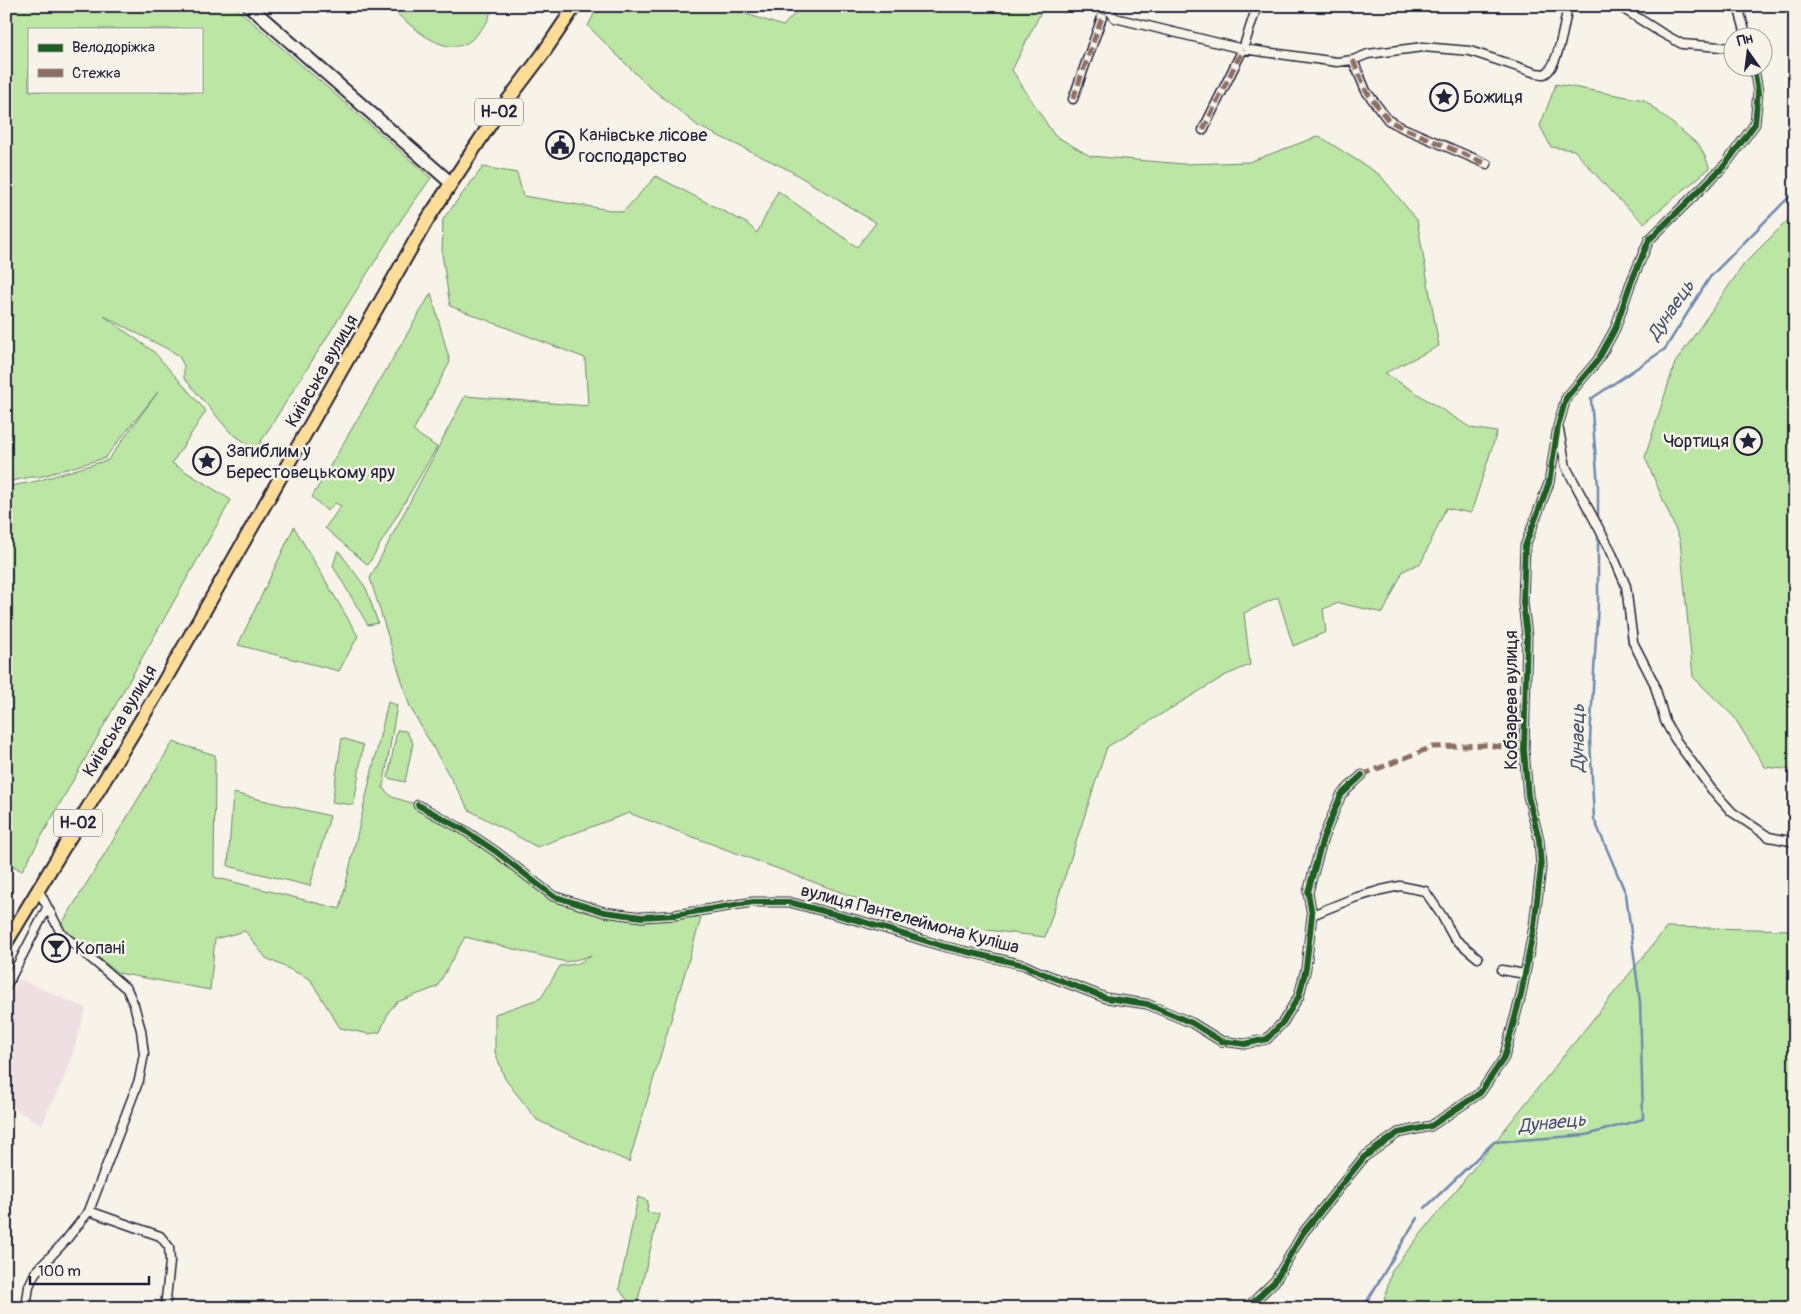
<svg xmlns="http://www.w3.org/2000/svg" width="1801" height="1314" viewBox="0 0 1801 1314" font-family="Pangolin,sans-serif">
	<style>
		.built { fill: #eedfe3 }
		.green { fill: #bce6a3; stroke: #6f846f; fill-rule: evenodd }
		.lines { fill: none; stroke-linecap: round; stroke-linejoin: round }
		.stream { stroke: #6f8ab0; stroke-width: 2.5 }
		.street-casing { stroke: #22223b; stroke-width: 11 }
		.secondary-casing { stroke: #22223b; stroke-width: 15 }
		.primary-casing { stroke: #22223b; stroke-width: 16 }
		.street { stroke: #f7f3e8; stroke-width: 8 }
		.secondary { stroke: #f7f3e8; stroke-width: 11 }
		.primary { stroke: #fedd96; stroke-width: 12 }
		.quiet { stroke: #8d6e63; stroke-width: 5; stroke-dasharray: 10 5; stroke-linecap: butt }
		.cycleway-casing { stroke: #f7f3e8; stroke-width: 9 }
		.cycleway { stroke: #1b5e20; stroke-width: 6 }
		.labels { text-anchor: middle; dominant-baseline: central; stroke-width: 5; stroke-linejoin: round; paint-order: stroke }
		.shield { fill: #f7f3e8; stroke: #62616f; stroke-width: 1 }
		.shield-label { font-size: 16px; font-weight: bold; fill: #22223b }
		.poi-label { font-size: 18px; fill: #22223b; stroke: #f7f3e8; text-anchor: start }
		.street-label { font-size: 18px; fill: #22223b; stroke: #f7f3e8 }
		.water-label { font-size: 19px; font-style: italic; fill: #495676; stroke: #f7f3e8 }
	</style>
	<rect width="100%" height="100%" fill="#f7f3e8"/>
	<filter id="ink" filterUnits="userSpaceOnUse"><feTurbulence type="fractalNoise" baseFrequency=".02" numOctaves="2"/><feDisplacementMap in="SourceGraphic" scale="10" xChannelSelector="R" yChannelSelector="G"/><feConvolveMatrix kernelMatrix="1 2 1 2 8 2 1 2 1" color-interpolation-filters="sRGB"/></filter>
	<g filter="url(#ink)">
		<!-- built -->
		<path class="built" d="M19,979l67,29 -18,61 -26,55 -27,-14 -9,-18v-90z"/>
		<!-- green -->
		<path class="green" d="M6,6h228l197,172 -28,39 -150,237 -7,-11 -16,-11 -46,-54v-12l-4,-8 -5,-5 -71,-37 50,36 52,59 -34,52 59,37 -209,371 -16,-9v-375l31,-6 71,-21 50,-68 -53,66 -66,19h-8l-25,5zM29,29h172v62h-172z
			M388,6h103c-1,15 -4,16 -13,27 -27,35 -67,-8 -90,-27z
			M598,6h124l61,20 19,-20h237l4,2 -31,62 42,65 36,21 93,8 66,-2 70,-26 61,39 37,45 22,126 -54,27 86,55 26,4 -26,81 -25,-5 -25,55 -18,8 -20,42 -44,-10 -16,6 3,23 -33,14 -15,-49 -34,16 6,52 -24,10 -119,72 -62,190 -125,-15 -291,-109 -92,34 -68,-37 -59,-103 -40,-129 95,-182 123,10 -3,-48 -135,-52 -8,-52 1,-35 40,-52 34,6 6,23 100,16 33,-36 92,48 9,9 21,-42 79,56 19,-24 -87,-53 -91,-44 -52,-42 -58,-58z
			M1556,84l88,16 56,46 10,22 -66,55 -31,-29 -39,-44 -23,-3 -11,-21z
			M1795,213v557l-30,-3 -31,-50 -41,-40 -13,-137 -35,-83 30,-94 69,-99z
			M431,293l19,69 -37,69 24,16 -69,118 -43,-37 16,-22 -6,-3 -8,8 -15,-14z
			M294,527l64,109 -19,35 -101,-26z
			M338,550l28,38 12,35 -10,2 -35,-59z
			M388,702l9,3 -14,83 9,9 26,8 46,25 89,66 51,16 71,3 26,3 -72,244 -92,-42 -32,-41 -10,-27v-38l46,-16 19,-32 17,-2 14,-8 -25,6 -101,-25 -28,50 -40,15 -8,9 -9,21 -11,2 -29,-6 -30,-49 -44,-21 -21,-27 -30,8 -5,51 -92,-17 -58,-46 113,-185 42,13 -1,122 126,32z
			M397,730l9,1 7,12 -8,39 -17,-4z
			M342,738l21,7 -9,60 -22,-3z
			M233,793l97,23 -20,70 -82,-20z
			M1667,927l128,3v378h-413l10,-38z
			M638,1197l10,4 -1,11 12,2 -23,94h-3l-14,-19z"/>
		<g class="lines">
			<!-- stream -->
			<path class="stream" d="M1598,520v-34l-7,-87 74,-50 45,-72 85,-86
				M1425,1208l69,-66 92,-7 57,-16 -3,-117 -14,-108 -32,-75 -4,-80 8,-136v-70
				M1363,1308l54,-90"/>
			<defs>
				<path id="street" d="M1106,6l9,12 128,31 94,13 16,-2 15,-6 55,-7 47,4 66,22c3,0 5,1 8,1 14,-4 21,-54 24,-68
					M1619,6l41,26 22,12 52,4
					M1738,6l9,32
					M1353,60l13,31 22,29 15,8 84,36
					M1073,99l33,-93
					M1203,130l40,-81 14,-43
					M1559,430l7,37 44,82 16,37 7,56 21,41 11,38 10,18 37,51 20,22 37,25 26,5
					M418,805l46,25 31,21 58,45 51,16 38,5 33,-2 78,-13h36l75,20 78,24 82,19 15,7 67,26 41,6 45,19 29,18 24,3 22,-5 16,-17 16,-26 7,-28 6,-53 -4,-23 15,-54 18,-43 21,-20
					M1312,915l42,-17 27,-8 19,-4 25,5 17,25 12,22 24,20
					M1502,970l23,4
					M6,987l41,-79
					M89,1211l71,25 9,11 1,15 -5,46
					M26,1308l3,-22 6,-13 31,-33 23,-29 50,-131 5,-26 -3,-24 -7,-25 -7,-16 -66,-56 -23,-44
					M1247,1308l28,-27 28,-48 61,-76 34,-24 33,-7 49,-33 24,-35 17,-63 13,-69 7,-59 -2,-28 -11,-43 -4,-46 3,-114 -4,-33 2,-57 24,-63 9,-57 8,-28 32,-38 17,-31 15,-44 19,-45 76,-75 30,-41 3,-32 -4,-24"/>
				<path id="secondary" d="M249,6l202,177"/>
				<path id="primary" d="M6,943l156,-258 265,-465 66,-100 49,-65 33,-49"/>
			</defs>
			<!-- street casing -->
			<use href="#street" class="street-casing"/>
			<!-- secondary casing -->
			<use href="#secondary" class="secondary-casing"/>
			<!-- primary casing -->
			<use href="#primary" class="primary-casing"/>
			<!-- street -->
			<use href="#street" class="street"/>
			<!-- secondary -->
			<use href="#secondary" class="secondary"/>
			<!-- primary -->
			<use href="#primary" class="primary"/>
			<!-- quiet -->
			<path class="quiet" d="M1353,60l13,31 22,29 15,8 84,36
				M1073,99l33,-93
				M1203,130l40,-81
				M1362,775l70,-28 55,-2 37,5"/>
			<defs>
				<path id="cycleway" d="M418,805l46,25 31,21 58,45 51,16 38,5 33,-2 78,-13h36l75,20 78,24 82,19 15,7 67,26 41,6 45,19 29,18 24,3 22,-5 16,-17 16,-26 7,-28 6,-53 -4,-23 15,-54 18,-43 21,-20
					M1247,1308l28,-27 28,-48 61,-76 34,-24 33,-7 49,-33 24,-35 17,-63 13,-69 7,-59 -2,-28 -11,-43 -4,-46 3,-114 -4,-33 2,-57 24,-63 9,-57 8,-28 32,-38 17,-31 15,-44 19,-45 76,-75 30,-41 3,-32 -4,-24"/>
			</defs>
			<!-- cycleway casing -->
			<use href="#cycleway" class="cycleway-casing"/>
			<!-- cycleway -->
			<use href="#cycleway" class="cycleway"/>
		</g>
	</g>
	<!-- icons -->
	<defs>
		<symbol id="sight-ring" viewBox="-11 -11 22 22"><circle r="9.5" fill="#f7f3e8" stroke="#22223b" stroke-width="1.5"/><path d="M0-6L1.8-2.2L6-1.7L2.9 1.2L3.7 5.4L0 3.3L-3.7 5.4L-2.9 1.2L-6-1.7L-1.8-2.2Z" fill="#22223b"/></symbol>
		<symbol id="civic-ring" viewBox="-11 -11 22 22"><circle r="9.5" fill="#f7f3e8" stroke="#22223b" stroke-width="1.5"/><path d="M-.6-6.5H3V-4.5H.6V-3L4-1V1h2V6H-6V1h2V-1L-.6-3ZM-1.2 2.5V6h2.4V2.5Z" fill="#22223b"/></symbol>
		<symbol id="bar-ring" viewBox="-11 -11 22 22"><circle r="9.5" fill="#f7f3e8" stroke="#22223b" stroke-width="1.5"/><path d="M-6-5H6L.8 .8V4.5H3.5V6h-7V4.5H-.8V.8Z" fill="#22223b"/></symbol>
	</defs>
	<g fill-rule="evenodd">
		<use href="#sight-ring" x="1428" y="81" width="32" height="32"/>
		<use href="#civic-ring" x="544" y="129" width="32" height="32"/>
		<use href="#sight-ring" x="1732" y="425" width="32" height="32"/>
		<use href="#sight-ring" x="191" y="445" width="32" height="32"/>
		<use href="#bar-ring" x="40" y="932" width="32" height="32"/>
	</g>
	<g class="labels">
		<!-- shield labels -->
		<g class="shield">
			<rect x="475" y="98.5" width="48" height="27" rx="4"/>
			<rect x="54" y="809.5" width="48" height="27" rx="4"/>
		</g>
		<g class="shield-label">
			<text x="499" y="112">Н-02</text>
			<text x="78" y="823">Н-02</text>
		</g>
		<!-- poi labels -->
		<g class="poi-label">
			<text x="1463" y="97">Божиця</text>
			<text x="579" y="135">Канівське лісове<tspan x="579" dy="21">господарство</tspan></text>
			<text x="1729" y="441" text-anchor="end">Чортиця</text>
			<text x="226" y="451">Загиблим у<tspan x="226" dy="21">Берестовецькому яру</tspan></text>
			<text x="75" y="948">Копані</text>
		</g>
		<!-- street labels -->
		<g class="street-label">
			<text transform="translate(322 371) rotate(-60)">Київська вулиця</text>
			<text transform="translate(1511 700) rotate(-90)">Кобзарева вулиця</text>
			<text transform="translate(120 721) rotate(-59)">Київська вулиця</text>
			<text transform="translate(910 919) rotate(15)">вулиця Пантелеймона Куліша</text>
		</g>
		<!-- water labels -->
		<g class="water-label">
			<text transform="translate(1671 310) rotate(-56)">Дунаець</text>
			<text transform="translate(1578 738) rotate(-90)">Дунаець</text>
			<text transform="translate(1552 1123) rotate(-6)">Дунаець</text>
		</g>
	</g>
	<!-- margin -->
	<rect width="1801" height="1314" fill="none" stroke="#f7f3e8" stroke-width="25"/>
	<rect x="12" y="12" width="1776" height="1289" fill="none" stroke="#22223b" stroke-width="2" filter="url(#ink)"/>
	<!-- legend -->
	<rect x="28" y="28" width="175" height="65" fill="#f7f3e8" stroke="#a29fa3"/>
	<rect x="38" y="44" width="25" height="8" fill="#1b5e20" stroke="#a29fa3"/>
	<text x="72" y="52" font-size="15" fill="#22223b">Велодоріжка</text>
	<rect x="38" y="69" width="25" height="8" fill="#8d6e63" stroke="#a29fa3"/>
	<text x="72" y="78" font-size="15" fill="#22223b">Стежка</text>
	<!-- north arrow -->
	<g transform="translate(1748 52) rotate(346)"><circle r="24" fill="#f7f3e8" stroke="#a29fa3"/>
	<path d="M0-4L9 19L0 12L-9 19Z" fill="#22223b"/>
	<text y="-8" font-size="14" font-weight="bold" text-anchor="middle" fill="#22223b">Пн</text>
	</g>
	<!-- scale -->
	<path d="M30 1276v8h119v-8" fill="none" stroke="#22223b" stroke-width="2.5"/>
	<text x="38" y="1276" font-size="15" fill="#22223b" stroke="#f7f3e8" stroke-width="4" paint-order="stroke">100 m</text>
</svg>
